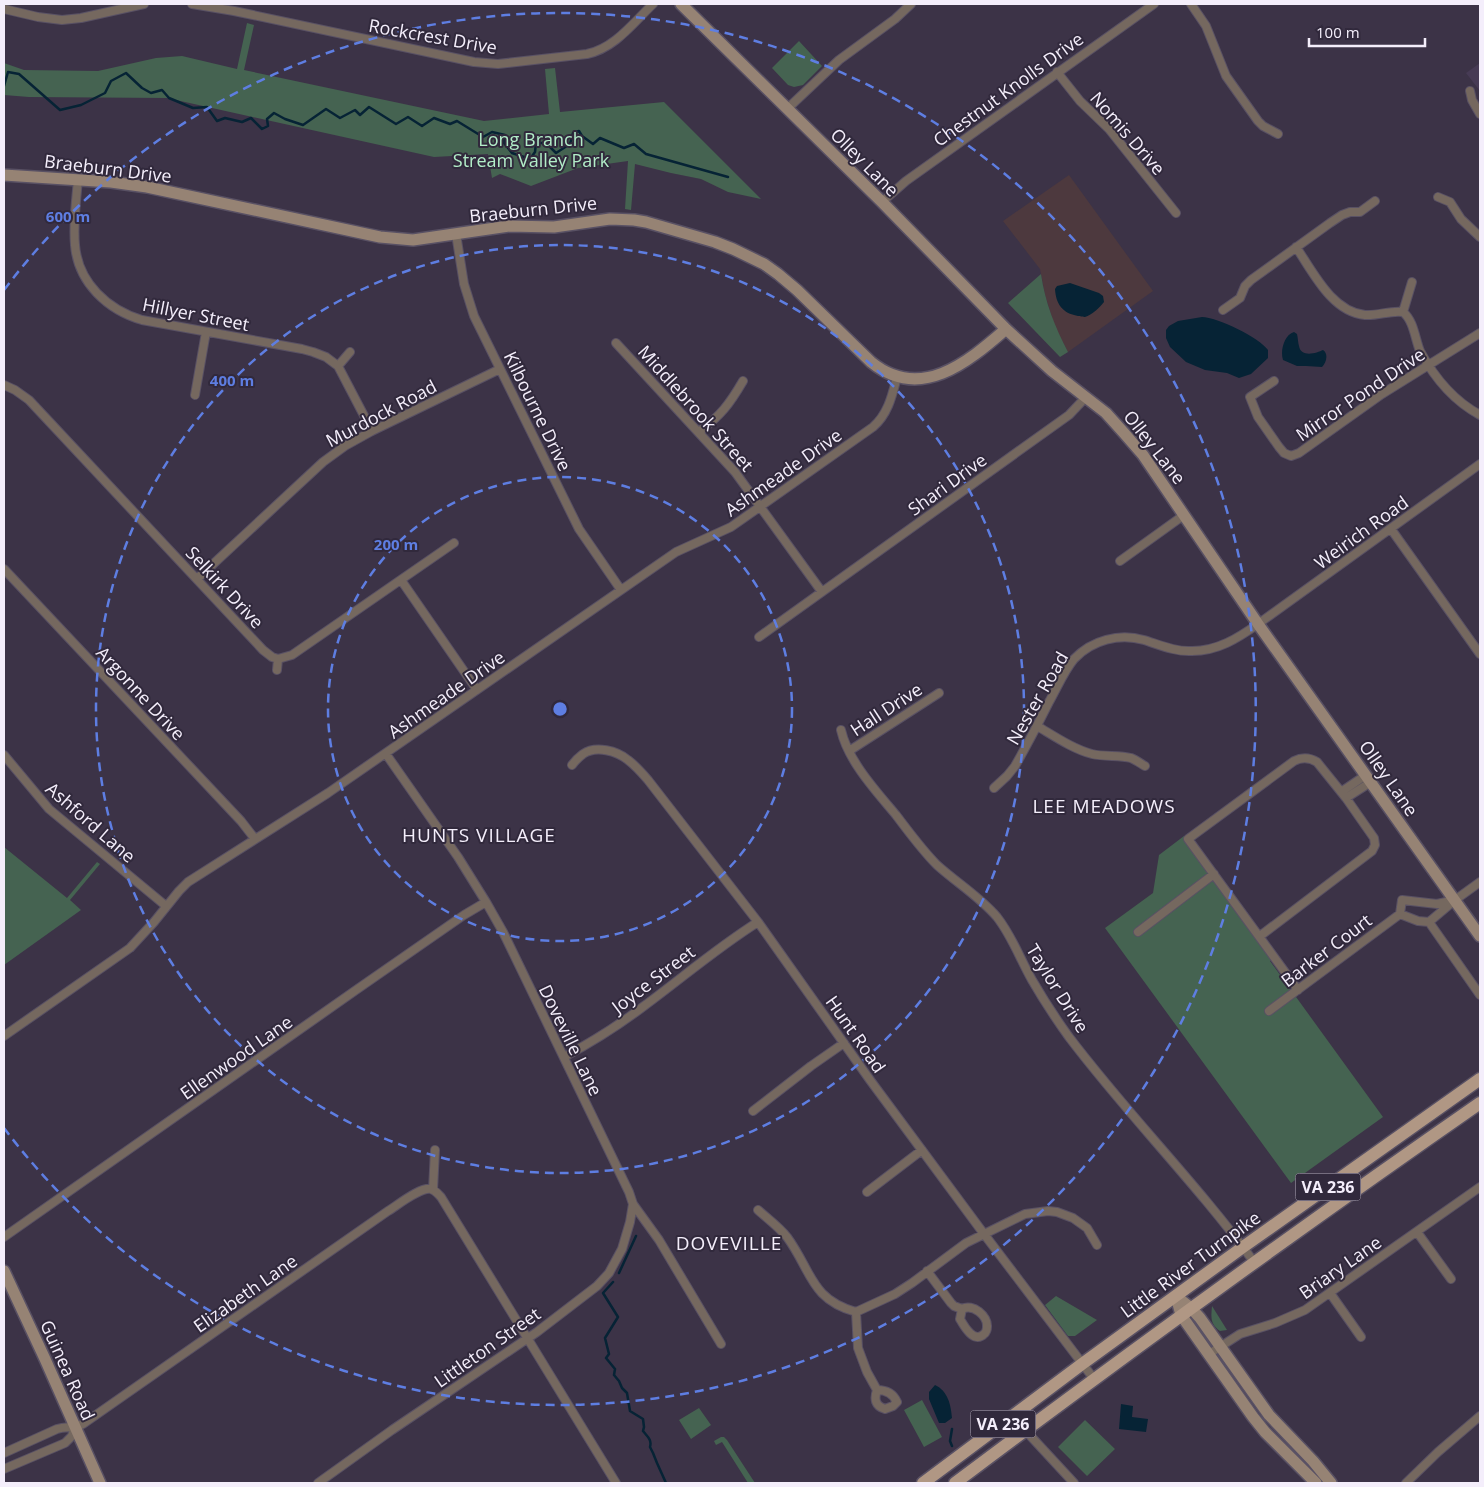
<svg xmlns="http://www.w3.org/2000/svg" width="1484" height="1487" viewBox="0 0 1484 1487" font-family="'Open Sans',sans-serif">
	<style>
		.commercial { fill: #4d393e }
		.built { fill: #473b55 }
		.green { fill: #456351 }
		.water { fill: #062335 }
		.lines { fill: none; stroke-linecap: round; stroke-linejoin: round }
		.stream { stroke: #062335; stroke-width: 2.5 }
		.street-casing { stroke: #595164; stroke-width: 10 }
		.secondary-casing { stroke: #595164; stroke-width: 14 }
		.primary-casing { stroke: #595164; stroke-width: 15 }
		.street { stroke: #75685f; stroke-width: 8 }
		.secondary { stroke: #968374; stroke-width: 11 }
		.primary { stroke: #b09784; stroke-width: 12 }
		.ring { fill: none; stroke: #5e7ee2; stroke-width: 2.5; stroke-dasharray: 9 6 }
		.labels { text-anchor: middle; dominant-baseline: central; stroke-width: 4; stroke-linejoin: round; paint-order: stroke }
		.shield { fill: #31293c; stroke: #bab3c2; stroke-width: 1 }
		.shield-label { font-size: 16px; font-weight: bold; fill: #f4eefb }
		.street-label { font-size: 18px; fill: #f4eefb; stroke: #31293c }
		.park-label { font-size: 18px; fill: #b2edc8; stroke: #31293c }
		.neighbourhood-label { font-size: 19px; letter-spacing: 1px; fill: #f4eefb; stroke: #31293c }
		.centre { fill: #5e7ee2; stroke: #31293c; stroke-width: 2.5 }
		.ring-label { font-size: 15px; text-anchor: middle; font-weight: bold; fill: #5e7ee2; stroke: #31293c; stroke-width: 4; stroke-linejoin: round; paint-order: stroke }
	</style>
	<rect width="100%" height="100%" fill="#3c3347"/>
	<!-- commercial -->
	<path class="commercial" d="M1069,175l84,116 -85,61 -13,-25 -10,-32 -5,-26 -37,-48z"/>
	<!-- built -->
	<path class="built" d="M1480,63v28l-14,-18z"/>
	<!-- green -->
	<path class="green" d="M247,23l7,2 -10,45 240,51 65,-7 -4,-45 10,-1 5,44 104,-10 97,97 -33,-7 -27,-13 -30,-6 -36,-9 -4,46 -6,-1 3,-48 -50,7 -47,18 -31,-12 -8,4 -4,-24 -54,3 -267,-59 -138,-1 -25,-2v-32l20,7 74,1 58,-13 26,-2 55,13z
		M799,41l23,25 -19,19 -9,2 -6,-2 -16,-17z
		M1041,274c4,28 14,53 27,78l-8,5 -52,-54z
		M1184,836l90,121 -4,4 113,156 -92,66 -186,-255 48,-35 6,-38z
		M4,847l63,51 30,-36 3,2 -30,36 11,10 -77,55z
		M1056,1296l41,24 -22,16h-7l-23,-31z
		M1212,1306l15,24 -7,1c-10,-7 -9,-14 -8,-25z
		M922,1400l20,37 -18,10 -20,-37z
		M699,1408l12,17 -20,14 -12,-19z
		M1085,1420l30,29 -28,27 -29,-29z
		M721,1437h3l3,3 28,43h-7l-26,-41 -6,3 -2,-4z"/>
	<!-- water -->
	<path class="water" d="M1070,283l29,10 4,3 1,6c-4,5 -12,13 -19,15 -1,0 -6,-1 -7,-1 -16,-3 -22,-12 -23,-27l2,-3z
		M1202,317c15,0 58,21 66,33v8l-17,16 -12,4 -12,-5 -22,-3 -19,-8 -16,-15 -4,-9v-8l3,-4 9,-5z
		M1294,332l3,2c1,4 1,9 2,12 2,12 18,7 24,4 6,4 3,13 -1,17l-16,-1h-9l-14,-6c-3,-9 1,-25 11,-28z
		M935,1385c13,6 16,20 17,33l-7,5h-6l-10,-24v-7z
		M1121,1404l12,2 -1,11 16,2 -2,13 -27,-3z"/>
	<g class="lines">
		<!-- stream -->
		<path class="stream" d="M4,86l4,-14 11,2 41,36 21,-5 24,-12 6,-12 15,-8 16,15 9,5 11,-3 7,8 24,10 14,-1 10,14 8,-3 17,4 9,-4 11,11 6,-3 -1,-7 7,-6 11,6 18,6 23,-16 14,9 15,-8 5,5 9,-8 27,17 12,-7 14,9 12,-8 16,6 7,-3 26,16 9,-5 13,3 -1,8 8,10 18,6 5,-7 1,-9h10l10,10 14,-9 3,-11 6,-2 3,5 11,8 7,-6 24,10 10,-4 12,10 82,23
			M619,1273l17,-37
			M613,1282l-10,11 15,24 -13,21 4,16 -3,4 9,11 -1,6 5,6 3,7 5,5 3,18 13,8 1,8 -1,4c5,6 9,9 7,16l3,6 4,10 9,20
			M952,1429l-2,12 2,5"/>
		<defs>
			<path id="street" d="M192,4l42,7 240,51 24,2 89,-10c28,-6 46,-31 66,-50
				M1191,4l15,22 20,50 32,45 5,5 15,8
				M4,9l34,8 24,3 19,-2 63,-14
				M1057,72l23,29 29,28 67,84
				M1470,91l2,9 8,14
				M787,109l52,-49 56,-41 16,-15
				M78,180c-2,21 -5,44 -3,65 3,38 33,65 67,75l160,29 11,3 13,5 12,9 34,65
				M1438,197l12,5 11,17 19,18
				M882,202l24,-21 248,-177
				M456,234l8,50 10,32 105,213 42,61
				M1296,247c17,25 36,65 69,68 13,1 26,-5 38,-3
				M1223,310l17,-12 5,-12 6,-6 79,-57 12,-8 8,-3h10l15,-11
				M1403,312c11,9 12,27 17,39 14,26 34,50 60,64
				M1403,312l9,-30
				M616,343l119,129 87,120
				M338,366l12,-14
				M1274,381l-24,16 8,20 21,30 5,6 7,3 8,-3 83,-59 98,-61
				M4,385l11,5 14,10 234,250 9,7 6,2 14,-4 162,-112
				M195,395l11,-63
				M699,432c22,-17 30,-27 44,-51
				M1391,529l89,125
				M1120,561l64,-46
				M4,569l237,252 14,18
				M197,579l126,-117 22,-16 27,-15 128,-62
				M401,580l76,110
				M759,637l310,-222 17,-18
				M277,670l1,-11
				M1037,726c17,10 36,23 55,28 13,3 27,1 39,4 5,2 9,5 14,8
				M841,730c7,31 35,61 55,85 13,17 26,35 41,50 20,18 43,32 60,52 15,19 23,42 35,63 11,19 24,39 37,57 59,78 128,147 185,225
				M849,751l90,-58
				M386,754l72,103 28,45 17,30 126,260 4,12 26,36 62,104
				M4,755l45,54 117,97
				M572,765c3,-4 7,-8 11,-11 13,-9 34,-3 45,6 8,6 14,13 20,20l110,142 112,158 114,154 110,145
				M994,788l13,-12 8,-10c12,-21 23,-42 34,-64 8,-14 15,-31 25,-43 18,-19 45,-26 70,-19 16,5 32,12 48,11 26,0 46,-13 66,-27l222,-160
				M1341,792l25,-17
				M1346,798l25,-16
				M1400,914l18,7 11,1 51,73
				M1429,922l26,-22 25,-18
				M1138,932l76,-58
				M1260,936l112,-85 3,-6 -1,-7 -28,-40 -29,-36c-8,-5 -15,-5 -23,-1l-106,78 110,151
				M1269,1011l131,-97 2,-14 35,4 18,-4
				M4,1036l126,-88 24,-26 25,-31 9,-9 140,-89 348,-241 55,-25 142,-100c15,-13 19,-31 24,-50
				M564,1057c28,-15 55,-32 80,-51 38,-28 74,-59 114,-84
				M753,1111l58,-45 33,-23
				M433,1190l2,-40
				M867,1192l55,-42
				M758,1210c10,9 21,17 29,27 25,34 23,62 69,75l39,-18 17,-11 54,-40 59,-29 23,-3 9,1 16,6 14,10 10,17
				M1417,1232l34,47
				M4,1237l352,-247 108,-75 22,-13
				M927,1271l24,32 3,3 8,3 -2,10c4,7 14,25 24,15 2,-1 3,-5 3,-7 1,-11 -14,-24 -25,-18
				M1330,1293l31,44
				M856,1312l2,36 9,24 10,18c-3,9 -2,16 8,19l8,-3 4,-4c-4,-9 -11,-12 -20,-12
				M1209,1354l31,-20 35,-11 30,-13 175,-123
				M1025,1430l49,53
				M4,1453l53,-24c10,-3 17,0 26,-5l305,-213c10,-6 32,-24 43,-22 4,1 7,5 10,8l175,286
				M4,1469l61,-26 7,-7 3,-8
				M318,1483l74,-53 145,-98 60,-46 12,-13 13,-24 8,-27 3,-18
				M1406,1483l32,-31 42,-36"/>
			<path id="secondary" d="M681,4l201,198 124,127 46,42 54,42 18,20 19,22 115,169 222,312
				M4,175l107,7 36,5 233,50 33,3 96,-14 45,1 56,-8 24,1 12,2 69,20 18,7 31,15 14,10 19,16 74,72c49,40 96,1 135,-33
				M4,1271l41,88 55,124
				M1176,1296l15,12 9,10 69,97 44,46 18,22
				M1176,1296l5,19 72,102 12,15 51,51"/>
			<path id="primary" d="M923,1483l159,-119 161,-117 237,-168
				M955,1483c173,-130 348,-257 525,-380"/>
		</defs>
		<!-- street casing -->
		<use href="#street" class="street-casing"/>
		<!-- secondary casing -->
		<use href="#secondary" class="secondary-casing"/>
		<!-- primary casing -->
		<use href="#primary" class="primary-casing"/>
		<!-- street -->
		<use href="#street" class="street"/>
		<!-- secondary -->
		<use href="#secondary" class="secondary"/>
		<!-- primary -->
		<use href="#primary" class="primary"/>
	</g>
	<!-- distance rings -->
	<g class="ring">
		<circle cx="560" cy="709" r="232"/>
		<circle cx="560" cy="709" r="464"/>
		<path d="M4 290A696 696 0 1 1 4 1128"/>
	</g>
	<g class="labels">
		<!-- shield labels -->
		<g class="shield">
			<rect x="1295.5" y="1173.5" width="65" height="27" rx="4"/>
			<rect x="970.5" y="1410.5" width="65" height="27" rx="4"/>
		</g>
		<g class="shield-label">
			<text x="1328" y="1187">VA 236</text>
			<text x="1003" y="1424">VA 236</text>
		</g>
		<!-- street labels -->
		<g class="street-label">
			<text transform="translate(433 36) rotate(10)">Rockcrest Drive</text>
			<text transform="translate(1008 89) rotate(-36)">Chestnut Knolls Drive</text>
			<text transform="translate(1128 133) rotate(49)">Nomis Drive</text>
			<text transform="translate(865 162) rotate(45)">Olley Lane</text>
			<text transform="translate(108 168) rotate(7)">Braeburn Drive</text>
			<text transform="translate(533 209) rotate(-6)">Braeburn Drive</text>
			<text transform="translate(196 314) rotate(11)">Hillyer Street</text>
			<text transform="translate(1360 394) rotate(-34)">Mirror Pond Drive</text>
			<text transform="translate(696 408) rotate(48)">Middlebrook Street</text>
			<text transform="translate(538 411) rotate(64)">Kilbourne Drive</text>
			<text transform="translate(381 413) rotate(-28)">Murdock Road</text>
			<text transform="translate(1155 447) rotate(52)">Olley Lane</text>
			<text transform="translate(783 472) rotate(-35)">Ashmeade Drive</text>
			<text transform="translate(947 484) rotate(-36)">Shari Drive</text>
			<text transform="translate(1361 532) rotate(-36)">Weirich Road</text>
			<text transform="translate(225 587) rotate(47)">Selkirk Drive</text>
			<text transform="translate(141 693) rotate(47)">Argonne Drive</text>
			<text transform="translate(446 694) rotate(-35)">Ashmeade Drive</text>
			<text transform="translate(1037 698) rotate(-60)">Nester Road</text>
			<text transform="translate(886 709) rotate(-33)">Hall Drive</text>
			<text transform="translate(1389 778) rotate(55)">Olley Lane</text>
			<text transform="translate(91 822) rotate(41)">Ashford Lane</text>
			<text transform="translate(1326 950) rotate(-37)">Barker Court</text>
			<text transform="translate(653 979) rotate(-37)">Joyce Street</text>
			<text transform="translate(1058 988) rotate(58)">Taylor Drive</text>
			<text transform="translate(856 1034) rotate(55)">Hunt Road</text>
			<text transform="translate(571 1040) rotate(64)">Doveville Lane</text>
			<text transform="translate(236 1057) rotate(-35)">Ellenwood Lane</text>
			<text transform="translate(1190 1264) rotate(-36)">Little River Turnpike</text>
			<text transform="translate(1340 1267) rotate(-35)">Briary Lane</text>
			<text transform="translate(245 1293) rotate(-35)">Elizabeth Lane</text>
			<text transform="translate(487 1347) rotate(-35)">Littleton Street</text>
			<text transform="translate(68 1370) rotate(66)">Guinea Road</text>
		</g>
		<!-- park labels -->
		<g class="park-label">
			<text x="531" y="139">Long Branch<tspan x="531" dy="21">Stream Valley Park</tspan></text>
		</g>
		<!-- neighbourhood labels -->
		<g class="neighbourhood-label">
			<text x="1104" y="806">LEE MEADOWS</text>
			<text x="479" y="835">HUNTS VILLAGE</text>
			<text x="729" y="1243">DOVEVILLE</text>
		</g>
	</g>
	<circle cx="560" cy="709" r="8" class="centre"/>
	<g class="ring-label">
		<text x="68" y="222">600 m</text>
		<text x="232" y="386">400 m</text>
		<text x="396" y="550">200 m</text>
	</g>
	<!-- border -->
	<rect width="1484" height="1487" fill="none" stroke="#f4eefb" stroke-width="10"/>
	<!-- scale -->
	<path d="M1309 38v8h116v-8" fill="none" stroke="#f4eefb" stroke-width="2.5"/>
	<text x="1316" y="38" font-size="15" fill="#f4eefb" stroke="#31293c" stroke-width="4" paint-order="stroke">100 m</text>
</svg>
